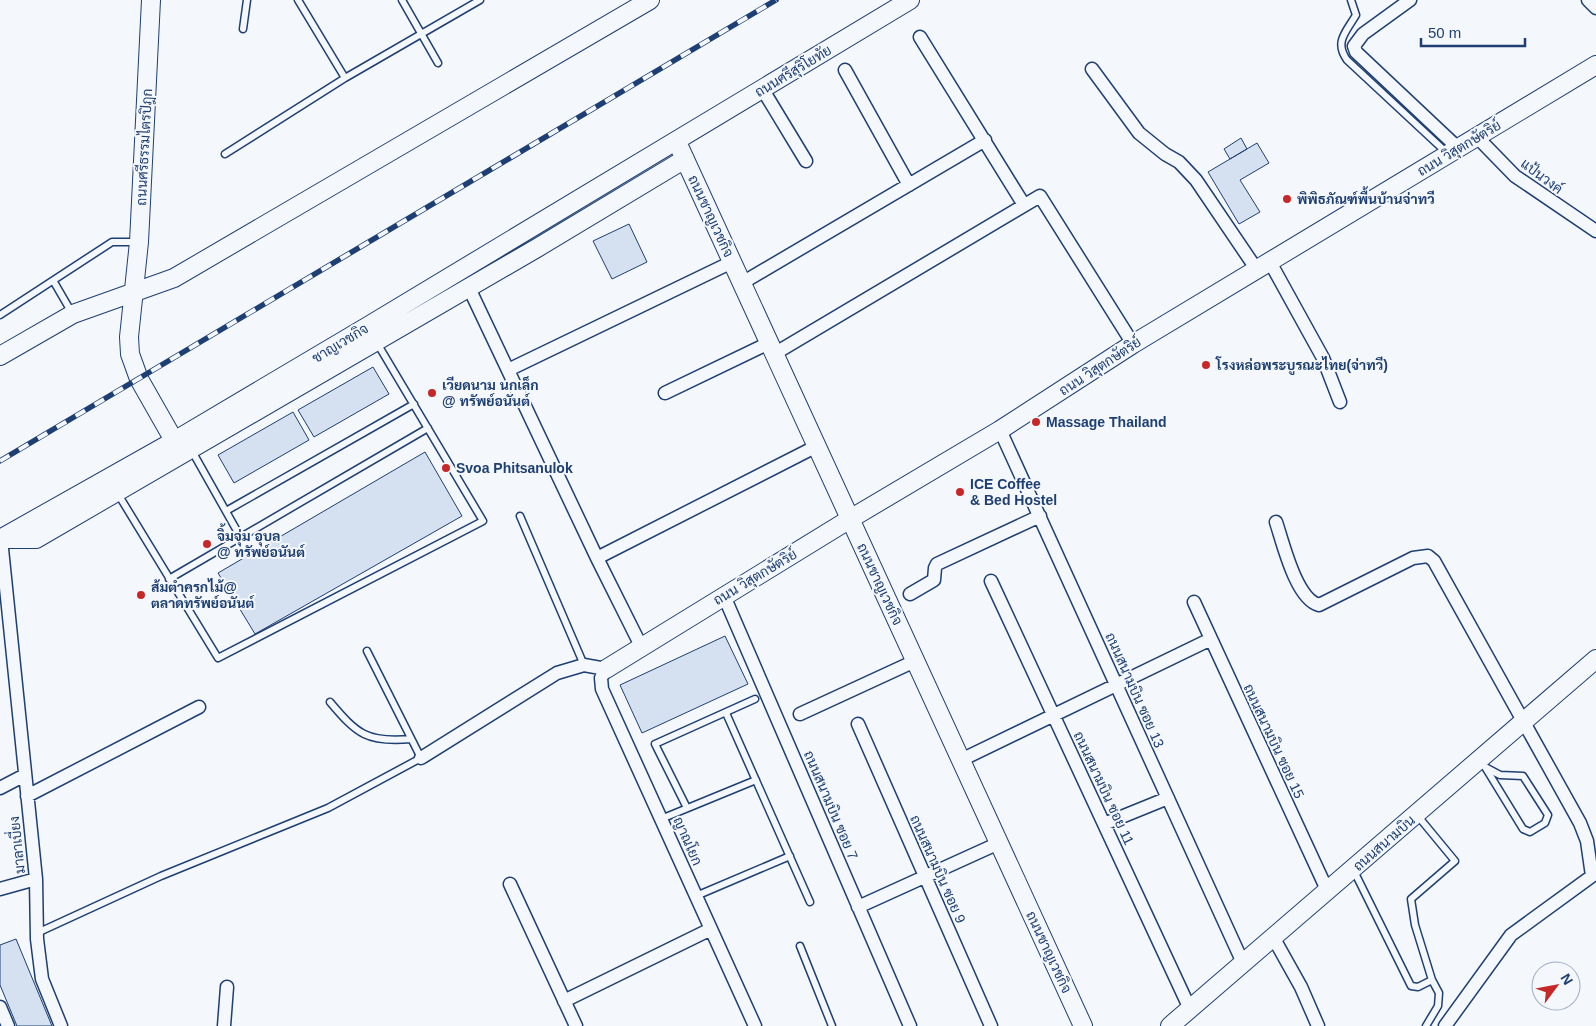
<svg xmlns="http://www.w3.org/2000/svg" width="1596" height="1026" viewBox="0 0 1596 1026" font-family="Arial,Sarabun,sans-serif">
	<style>
		.building { fill: #d5e0f0; stroke: #1d3f73 }
		.lines { fill: none; stroke-linecap: round; stroke-linejoin: round }
		.lane-casing { stroke: #1d3f73; stroke-width: 9 }
		.street-casing { stroke: #1d3f73; stroke-width: 15 }
		.secondary-casing { stroke: #1d3f73; stroke-width: 20 }
		.lane { stroke: #f4f7fb; stroke-width: 6 }
		.street { stroke: #f4f7fb; stroke-width: 12 }
		.secondary { stroke: #f4f7fb; stroke-width: 18 }
		.rail-casing { stroke: #1d3f73; stroke-width: 5.5 }
		.rail { stroke: #f4f7fb; stroke-width: 4; stroke-dasharray: 11; stroke-linecap: butt }
		.poi-dot { fill: #c62828; stroke: #f4f7fb; stroke-width: 2 }
		.labels { text-anchor: middle; dominant-baseline: central; stroke-width: 4; stroke-linejoin: round; paint-order: stroke }
		.street-label { font-size: 14px; fill: #1d3f73; stroke: #f4f7fb }
		.poi-label { font-size: 14px; font-weight: bold; fill: #1d3f73; stroke: #f4f7fb; text-anchor: start }
	</style>
	<rect width="100%" height="100%" fill="#f4f7fb"/>
	<!-- building -->
	<path class="building" d="M1241,138l6,11 -17,10 -6,-10z
		M1257,143l12,20 -29,17 20,32 -21,12 -31,-52z
		M629,224l18,38 -35,17 -19,-38z
		M373,367l16,27 -75,43 -16,-27z
		M293,412l16,28 -75,43 -16,-28z
		M425,452l37,64 -207,118 -37,-61z
		M725,636l23,48 -106,49 -22,-48z
		M16,939l36,87h-35l-17,-41v-40z"/>
	<g class="lines">
		<defs>
			<path id="lane" d="M298,0l47,78
				M402,0l36,63
				M1351,0l5,15c-10,17 -22,27 -9,45l100,93
				M243,29l4,-29
				M225,154l120,-76 135,-78
				M54,282l18,31
				M0,315l112,-73h25
				M192,451l49,87
				M118,494l100,164 265,-137 -106,-178
				M226,511l188,-107
				M520,516l64,149
				M169,579l259,-151
				M330,702c27,32 37,41 81,37
				M726,713l84,189
				M1480,760l5,7 38,62 7,3 15,-9 3,-8 -25,-39 -23,-1 -15,-8
				M687,808l-32,-64 100,-45
				M1417,815l38,46 -44,38 4,26 17,55 7,13 -1,13 -12,20
				M661,819l95,-39
				M1354,871l57,115 7,1 14,-7
				M696,896l94,-40
				M37,933l124,-57 167,-68 93,-50 -54,-107
				M800,946l32,80"/>
			<path id="street" d="M1410,0l-47,34 -9,12 2,6 102,96
				M1588,0l8,8
				M920,37l104,168
				M1092,69l47,64 26,21 14,8 17,18 61,90
				M845,70l64,115
				M763,90l43,71
				M1477,137l38,39 81,55
				M1270,262l53,96 17,44
				M742,283l243,-143
				M469,288l128,270 44,88
				M774,354l266,-158 93,148
				M508,370l224,-108
				M665,393l104,-50
				M1000,430l243,533
				M1276,522c7,21 20,77 43,83l94,-47 15,-2 6,5 146,262 7,18 5,35 -81,59 -66,91
				M1,539l35,340 1,60 5,40 19,47
				M597,558l220,-112
				M991,581l199,428
				M910,594l24,-14 1,-12 2,-4 103,-48
				M724,596l186,430
				M1194,602l134,290
				M800,714l115,-53
				M858,724l133,302
				M421,758l136,-85 27,-8 22,4 -5,9 1,11 153,337
				M961,760l250,-121
				M0,788l25,-13
				M27,796l172,-89
				M1104,824l64,-26
				M510,884l66,142
				M0,889l36,-10
				M858,907l141,-64
				M1273,937l28,50 17,39
				M564,1001l147,-72
				M0,1007l8,19
				M224,1026l3,-39"/>
			<path id="secondary" d="M151,0l-12,242 -10,95 1,17 9,25 41,72
				M677,142l406,884
				M0,356l73,-42 101,-36 476,-278
				M0,539l174,-98 194,-115 542,-326
				M1,539h35l501,-291 148,-89
				M606,669l244,-150 150,-89 133,-86 463,-279
				M1170,1026l426,-367"/>
		</defs>
		<!-- lane casing -->
		<use href="#lane" class="lane-casing"/>
		<!-- street casing -->
		<use href="#street" class="street-casing"/>
		<!-- secondary casing -->
		<use href="#secondary" class="secondary-casing"/>
		<!-- lane -->
		<use href="#lane" class="lane"/>
		<!-- street -->
		<use href="#street" class="street"/>
		<!-- secondary -->
		<use href="#secondary" class="secondary"/>
		<defs>
			<path id="rail" d="M0,461l776,-461"/>
		</defs>
		<!-- rail casing -->
		<use href="#rail" class="rail-casing"/>
		<!-- rail -->
		<use href="#rail" class="rail"/>
	</g>
	<!-- markers -->
	<g class="poi-dot">
		<circle cx="1287" cy="199" r="5"/>
		<circle cx="1206" cy="365" r="5"/>
		<circle cx="432" cy="393" r="5"/>
		<circle cx="1036" cy="422" r="5"/>
		<circle cx="446" cy="468" r="5"/>
		<circle cx="960" cy="492" r="5"/>
		<circle cx="207" cy="544" r="5"/>
		<circle cx="141" cy="595" r="5"/>
	</g>
	<g class="labels">
		<!-- street labels -->
		<g class="street-label">
			<text transform="translate(793 71) rotate(-31)">ถนนศรีสุริโยทัย</text>
			<text transform="translate(144 147) rotate(-87)">ถนนศรีธรรมไตรปิฎก</text>
			<text transform="translate(1459 148) rotate(-31)">ถนน วิสุตกษัตริย์</text>
			<text transform="translate(1542 176) rotate(37)">แป้นวงค์</text>
			<text transform="translate(711 216) rotate(65)">ถนนชาญเวชกิจ</text>
			<text transform="translate(340 343) rotate(-31)">ชาญเวชกิจ</text>
			<text transform="translate(1100 366) rotate(-33)">ถนน วิสุตกษัตริย์</text>
			<text transform="translate(755 577) rotate(-31)">ถนน วิสุตกษัตริย์</text>
			<text transform="translate(880 584) rotate(65)">ถนนชาญเวชกิจ</text>
			<text transform="translate(1135 690) rotate(66)">ถนนสนามบิน ซอย 13</text>
			<text transform="translate(1274 741) rotate(65)">ถนนสนามบิน ซอย 15</text>
			<text transform="translate(1104 788) rotate(65)">ถนนสนามบิน ซอย 11</text>
			<text transform="translate(831 805) rotate(67)">ถนนสนามบิน ซอย 7</text>
			<text transform="translate(688 841) rotate(66)">ญาณโยก</text>
			<text transform="translate(1384 843) rotate(-41)">ถนนสนามบิน</text>
			<text transform="translate(17 845) rotate(-96)">มาลาเบี่ยง</text>
			<text transform="translate(938 869) rotate(66)">ถนนสนามบิน ซอย 9</text>
			<text transform="translate(1049 952) rotate(65)">ถนนชาญเวชกิจ</text>
		</g>
		<!-- poi labels -->
		<g class="poi-label">
			<text x="1297" y="199">พิพิธภัณฑ์พื้นบ้านจ่าทวี</text>
			<text x="1216" y="365">โรงหล่อพระบูรณะไทย(จ่าทวี)</text>
			<text x="442" y="385">เวียดนาม นกเล็ก<tspan x="442" dy="16">@ ทรัพย์อนันต์</tspan></text>
			<text x="1046" y="422">Massage Thailand</text>
			<text x="456" y="468">Svoa Phitsanulok</text>
			<text x="970" y="484">ICE Coffee<tspan x="970" dy="16">&amp; Bed Hostel</tspan></text>
			<text x="217" y="536">จิ้มจุ่ม อุบล<tspan x="217" dy="16">@ ทรัพย์อนันต์</tspan></text>
			<text x="151" y="587">ส้มตำครกไม้@<tspan x="151" dy="16">ตลาดทรัพย์อนันต์</tspan></text>
		</g>
	</g>
	<!-- north arrow -->
	<g transform="translate(1556 986) rotate(58)"><circle r="24" fill="#f4f7fb" stroke="#9eadc5"/>
	<path d="M0-4L9 19L0 12L-9 19Z" fill="#c62828"/>
	<text y="-8" font-size="14" font-weight="bold" text-anchor="middle" fill="#1d3f73">N</text>
	</g>
	<!-- scale -->
	<path d="M1421 38v8h104v-8" fill="none" stroke="#1d3f73" stroke-width="2.5"/>
	<text x="1428" y="38" font-size="15" fill="#1d3f73" stroke="#f4f7fb" stroke-width="4" paint-order="stroke">50 m</text>
</svg>
